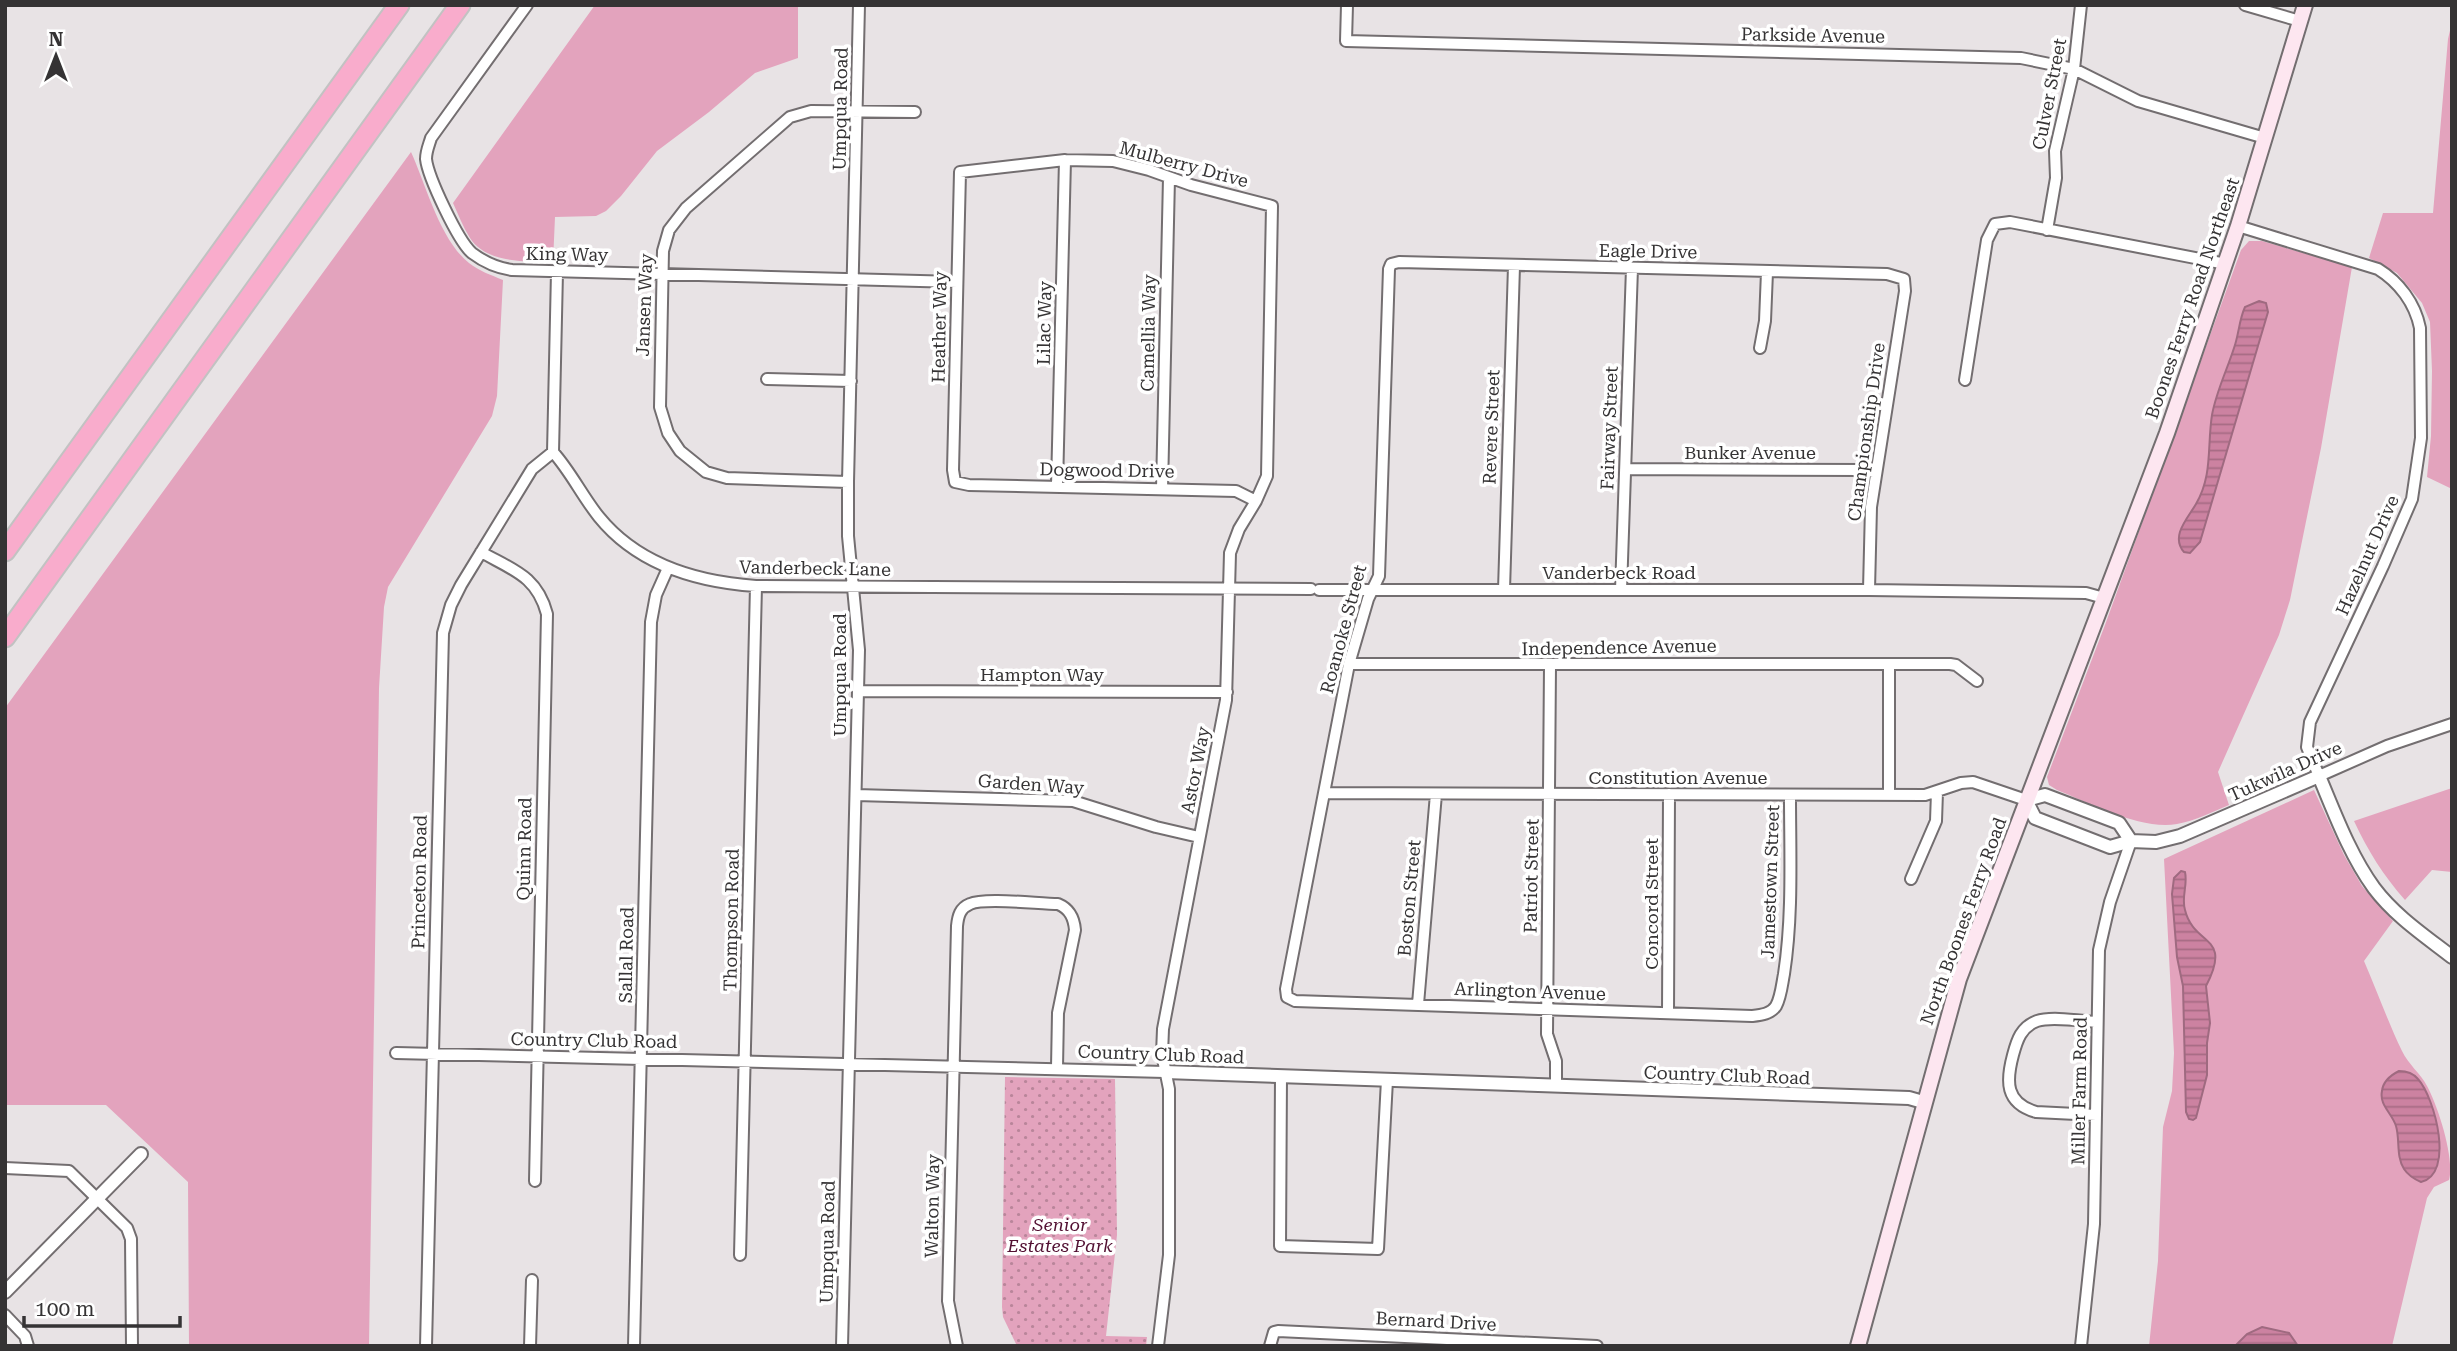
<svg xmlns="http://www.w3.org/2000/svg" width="2457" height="1351" viewBox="0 0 2457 1351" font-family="'Roboto Serif',serif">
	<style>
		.green { fill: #e3a3bd }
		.park { fill: url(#park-dots) }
		.water { fill: url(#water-rules); stroke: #9f6a80; stroke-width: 2 }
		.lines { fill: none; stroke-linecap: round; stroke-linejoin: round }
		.minor-casing { stroke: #736e70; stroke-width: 14 }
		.tertiary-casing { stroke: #736e70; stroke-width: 16 }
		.secondary-casing { stroke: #736e70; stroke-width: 18 }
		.motorway-casing { stroke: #c2c2c2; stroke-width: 23 }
		.minor { stroke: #fff; stroke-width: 10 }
		.tertiary { stroke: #fff; stroke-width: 12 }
		.secondary { stroke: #fde6f0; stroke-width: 14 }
		.motorway { stroke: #f9accc; stroke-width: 19 }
		.labels { text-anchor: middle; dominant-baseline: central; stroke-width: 7; stroke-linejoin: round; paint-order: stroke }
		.street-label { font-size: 18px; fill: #353334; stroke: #fff }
		.park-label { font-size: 18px; font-style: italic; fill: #521032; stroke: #fff }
	</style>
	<defs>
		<pattern id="park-dots" width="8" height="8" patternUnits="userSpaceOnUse" patternTransform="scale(1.75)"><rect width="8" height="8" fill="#e3a3bd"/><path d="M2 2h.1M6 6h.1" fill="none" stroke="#b9859a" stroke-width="1.8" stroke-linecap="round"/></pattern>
		<pattern id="water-rules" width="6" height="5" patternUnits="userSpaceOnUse" patternTransform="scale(1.75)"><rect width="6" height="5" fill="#cc82a1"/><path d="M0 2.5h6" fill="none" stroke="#a66b84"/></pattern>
	</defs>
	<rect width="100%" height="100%" fill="#e8e3e5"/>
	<!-- green -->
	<path class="green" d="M595,5h203v53l-43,15 -46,39 -52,39 -36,45 -15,15 -10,5 -41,1 -2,45c-27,-1 -66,2 -83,-24 -7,-11 -12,-24 -17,-35z
		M2452,22v467l-25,-12 4,-41 1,-65 -2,-49 -8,-19 -25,-30 -28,-15 14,-45h50l15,-174z
		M411,152c15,33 29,88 58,111 10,8 22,12 34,17l-6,116 -5,20 -104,171 -4,20 -5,81 -10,658h-180l-1,-164 -82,-77h-101v-397z
		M2249,241h13l90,26 -31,181 -31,152 -11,35 -61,137 11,33c-17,7 -34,16 -52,19 -37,6 -85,-20 -120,-34l-8,-5 -2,-8 58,-152 136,-375z
		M2452,788v84l-20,-2 -27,30c-22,-25 -37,-49 -51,-79z
		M2314,790l30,65 18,31 31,35 -29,40c13,30 24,61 38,90 6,13 19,23 25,35 11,20 28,73 22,94l-15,7 -7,11 -35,148h-243l9,-85 5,-134 9,-36 2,-38 -10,-194z"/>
	<!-- park -->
	<path class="park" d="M1005,1077l110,2 2,156 -11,101 41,1 -1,9h-129l-14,-29 -1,-10z"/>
	<!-- water -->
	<path class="water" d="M2259,301l7,2 2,9 -68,230 -10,11 -6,-1c-14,-16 4,-34 12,-48 17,-29 11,-58 16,-89 4,-23 15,-45 22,-67 5,-14 5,-28 11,-41z
		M2181,871l4,1c3,13 -4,25 0,38 9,37 48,24 21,76l4,37 -3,20v32l-11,43 -3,2 -4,-1 -3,-7 -3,-126 -6,-29 -5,-63 2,-16z
		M2399,1071c8,0 14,2 19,8 17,19 37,95 3,103 -7,-3 -13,-7 -17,-13 -8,-12 -4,-30 -8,-43 -4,-13 -17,-21 -14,-35 1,-9 9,-16 17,-20z
		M2262,1327l27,6 9,13h-63l12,-12z"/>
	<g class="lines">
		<defs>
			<path id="minor" d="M527,5l-96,133c-2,7 -5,13 -5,21 2,18 32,82 46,94 12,9 25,15 40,17l445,12
				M1347,5l-1,36 675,17 53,11 64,32 127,37
				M2245,5l55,16
				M2238,226l140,43c21,13 37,34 42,59l1,110 -9,61 -29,67 -73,156 -3,25 12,29 68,-30 65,-22
				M2047,230l9,-52 -1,-27 19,-82 7,-64
				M557,272l-4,180c18,20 29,44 46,65 39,48 98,65 157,69l555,3
				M1760,348l5,-27 2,-49
				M767,379l84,2
				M1965,380l22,-140 8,-16 15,-2 216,42
				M1625,469l239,1 11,2
				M848,482l-121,-4 -21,-6 -26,-21 -12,-18 -8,-26 3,-156 6,-21 17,-22 104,-91 21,-6 104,1
				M1057,486l8,-326
				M1162,489l7,-311
				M481,552c32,18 56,24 66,62l-12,567
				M1319,590h550l217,3 18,5
				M1504,590l10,-324
				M1621,590l11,-322
				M1349,664h601l6,1 21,16
				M1889,664v130
				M1550,666l-3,368 9,27v25
				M858,691l369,1
				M1325,793l600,2 36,-12 12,-1 53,18
				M856,795l217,6 83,26 43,10
				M1790,795c0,60 3,120 -6,179 -2,10 -3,23 -8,32 -5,8 -15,9 -24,10l-457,-15 -8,-4 -1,-8 63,-325 19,-65 11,-23 10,-307 2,-5 8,-2 488,12 17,5 1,12 -34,216 -2,83
				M1911,879l25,-58 1,-29
				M1418,1004l18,-210
				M1668,1013l1,-219
				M396,1053l769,19
				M1281,1076l-1,170 98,3 9,-169
				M2096,1115l-60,-3c-31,-9 -30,-31 -23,-57 4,-15 8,-28 24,-34 14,-5 45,0 60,1
				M5,1168l64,3 58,57 4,11 1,107
				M740,1255l16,-669
				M5,1315l20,21 3,10
				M426,1346l17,-713 8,-28 10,-20 71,-116 21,-17
				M530,1346l2,-66
				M634,1346l17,-724 5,-27 12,-27
				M842,1346l17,-696 -11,-114v-54l11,-477
				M957,1346l-9,-45 9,-375c1,-10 3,-18 13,-22 15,-7 69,0 88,0 12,5 16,14 17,26l-17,83 -1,55
				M1158,1346l11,-91v-166l-7,-35 1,-25 63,-329 4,-147 9,-24 17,-28 11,-25 5,-270 -81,-21 -42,-15 -36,-9 -48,-1 -105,12 -7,298 2,12 14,3 267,6 20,10
				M1270,1346l4,-14 4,-1 319,15
				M2081,1346l13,-122 5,-274 11,-48 21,-61"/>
			<path id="tertiary" d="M2131,841l-12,-18 -74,-28 -19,5 9,18 75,29 21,-6 25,1 24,-6 139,-60c16,38 31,79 55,112 21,28 51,48 78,69
				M1165,1072l744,26 14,4
				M5,1292l136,-138"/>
			<path id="secondary" d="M1858,1346l101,-367 208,-546 71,-207 67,-221"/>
			<path id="motorway" d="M5,551l394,-546
				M5,637l455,-632"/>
		</defs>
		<!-- minor casing -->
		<use href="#minor" class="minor-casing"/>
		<!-- tertiary casing -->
		<use href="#tertiary" class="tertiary-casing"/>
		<!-- secondary casing -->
		<use href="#secondary" class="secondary-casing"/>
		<!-- motorway casing -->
		<use href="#motorway" class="motorway-casing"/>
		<!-- minor -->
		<use href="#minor" class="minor"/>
		<!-- tertiary -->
		<use href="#tertiary" class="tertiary"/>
		<!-- secondary -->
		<use href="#secondary" class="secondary"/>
		<!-- motorway -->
		<use href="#motorway" class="motorway"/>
	</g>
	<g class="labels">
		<!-- street labels -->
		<g class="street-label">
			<text transform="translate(1813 35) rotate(1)">Parkside Avenue</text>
			<text transform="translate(2049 94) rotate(-79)">Culver Street</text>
			<text transform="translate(840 109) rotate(-89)">Umpqua Road</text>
			<text transform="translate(1184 164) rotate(15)">Mulberry Drive</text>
			<text transform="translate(1648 251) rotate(1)">Eagle Drive</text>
			<text transform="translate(567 254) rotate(1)">King Way</text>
			<text transform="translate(2192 298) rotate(-71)">Boones Ferry Road Northeast</text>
			<text transform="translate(644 305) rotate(-88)">Jansen Way</text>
			<text transform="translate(1044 323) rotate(-89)">Lilac Way</text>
			<text transform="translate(939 327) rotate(-89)">Heather Way</text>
			<text transform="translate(1148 333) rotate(-89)">Camellia Way</text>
			<text transform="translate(1491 427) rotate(-88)">Revere Street</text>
			<text transform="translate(1609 428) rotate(-88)">Fairway Street</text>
			<text transform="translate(1866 432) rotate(-82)">Championship Drive</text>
			<text x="1750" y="452">Bunker Avenue</text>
			<text transform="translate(1107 470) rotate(1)">Dogwood Drive</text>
			<text transform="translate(2367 555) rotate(-66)">Hazelnut Drive</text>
			<text transform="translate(815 568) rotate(1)">Vanderbeck Lane</text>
			<text x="1619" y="572">Vanderbeck Road</text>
			<text transform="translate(1343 629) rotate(-75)">Roanoke Street</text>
			<text transform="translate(1619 647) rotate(-1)">Independence Avenue</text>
			<text x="1042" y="674">Hampton Way</text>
			<text transform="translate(839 675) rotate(-90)">Umpqua Road</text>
			<text transform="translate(1195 770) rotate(-79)">Astor Way</text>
			<text transform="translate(2285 771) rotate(-24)">Tukwila Drive</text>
			<text x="1678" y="777">Constitution Avenue</text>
			<text transform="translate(1031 784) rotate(4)">Garden Way</text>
			<text transform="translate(524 849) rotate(-89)">Quinn Road</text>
			<text transform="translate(1531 876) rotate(-89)">Patriot Street</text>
			<text transform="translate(419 882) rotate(-89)">Princeton Road</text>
			<text transform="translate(1770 882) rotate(-88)">Jamestown Street</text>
			<text transform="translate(1409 898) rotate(-85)">Boston Street</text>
			<text transform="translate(1651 904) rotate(-90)">Concord Street</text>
			<text transform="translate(731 920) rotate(-89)">Thompson Road</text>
			<text transform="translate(1963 921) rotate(-70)">North Boones Ferry Road</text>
			<text transform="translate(626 955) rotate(-89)">Sallal Road</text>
			<text transform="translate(1530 991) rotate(2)">Arlington Avenue</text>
			<text transform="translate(594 1040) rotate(1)">Country Club Road</text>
			<text transform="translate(1161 1054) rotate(2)">Country Club Road</text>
			<text transform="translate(1727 1075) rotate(2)">Country Club Road</text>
			<text transform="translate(2079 1091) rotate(-89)">Miller Farm Road</text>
			<text transform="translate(932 1206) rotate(-89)">Walton Way</text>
			<text transform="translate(827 1242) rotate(-89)">Umpqua Road</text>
			<text transform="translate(1436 1321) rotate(3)">Bernard Drive</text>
		</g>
		<!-- park labels -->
		<g class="park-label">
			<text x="1060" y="1224">Senior<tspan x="1060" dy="21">Estates Park</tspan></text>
		</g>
	</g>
	<!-- border -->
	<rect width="2457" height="1351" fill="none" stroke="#353334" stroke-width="14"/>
	<!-- north arrow -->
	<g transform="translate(56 56)" stroke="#ffffff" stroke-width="5" paint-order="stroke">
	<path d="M0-5L12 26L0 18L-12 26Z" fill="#353334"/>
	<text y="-10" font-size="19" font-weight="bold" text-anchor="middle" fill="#353334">N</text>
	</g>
	<!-- scale -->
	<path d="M24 1316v10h156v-10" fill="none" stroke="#353334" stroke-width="3.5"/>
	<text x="35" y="1316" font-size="21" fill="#353334" stroke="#ffffff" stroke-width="5" paint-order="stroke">100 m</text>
</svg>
